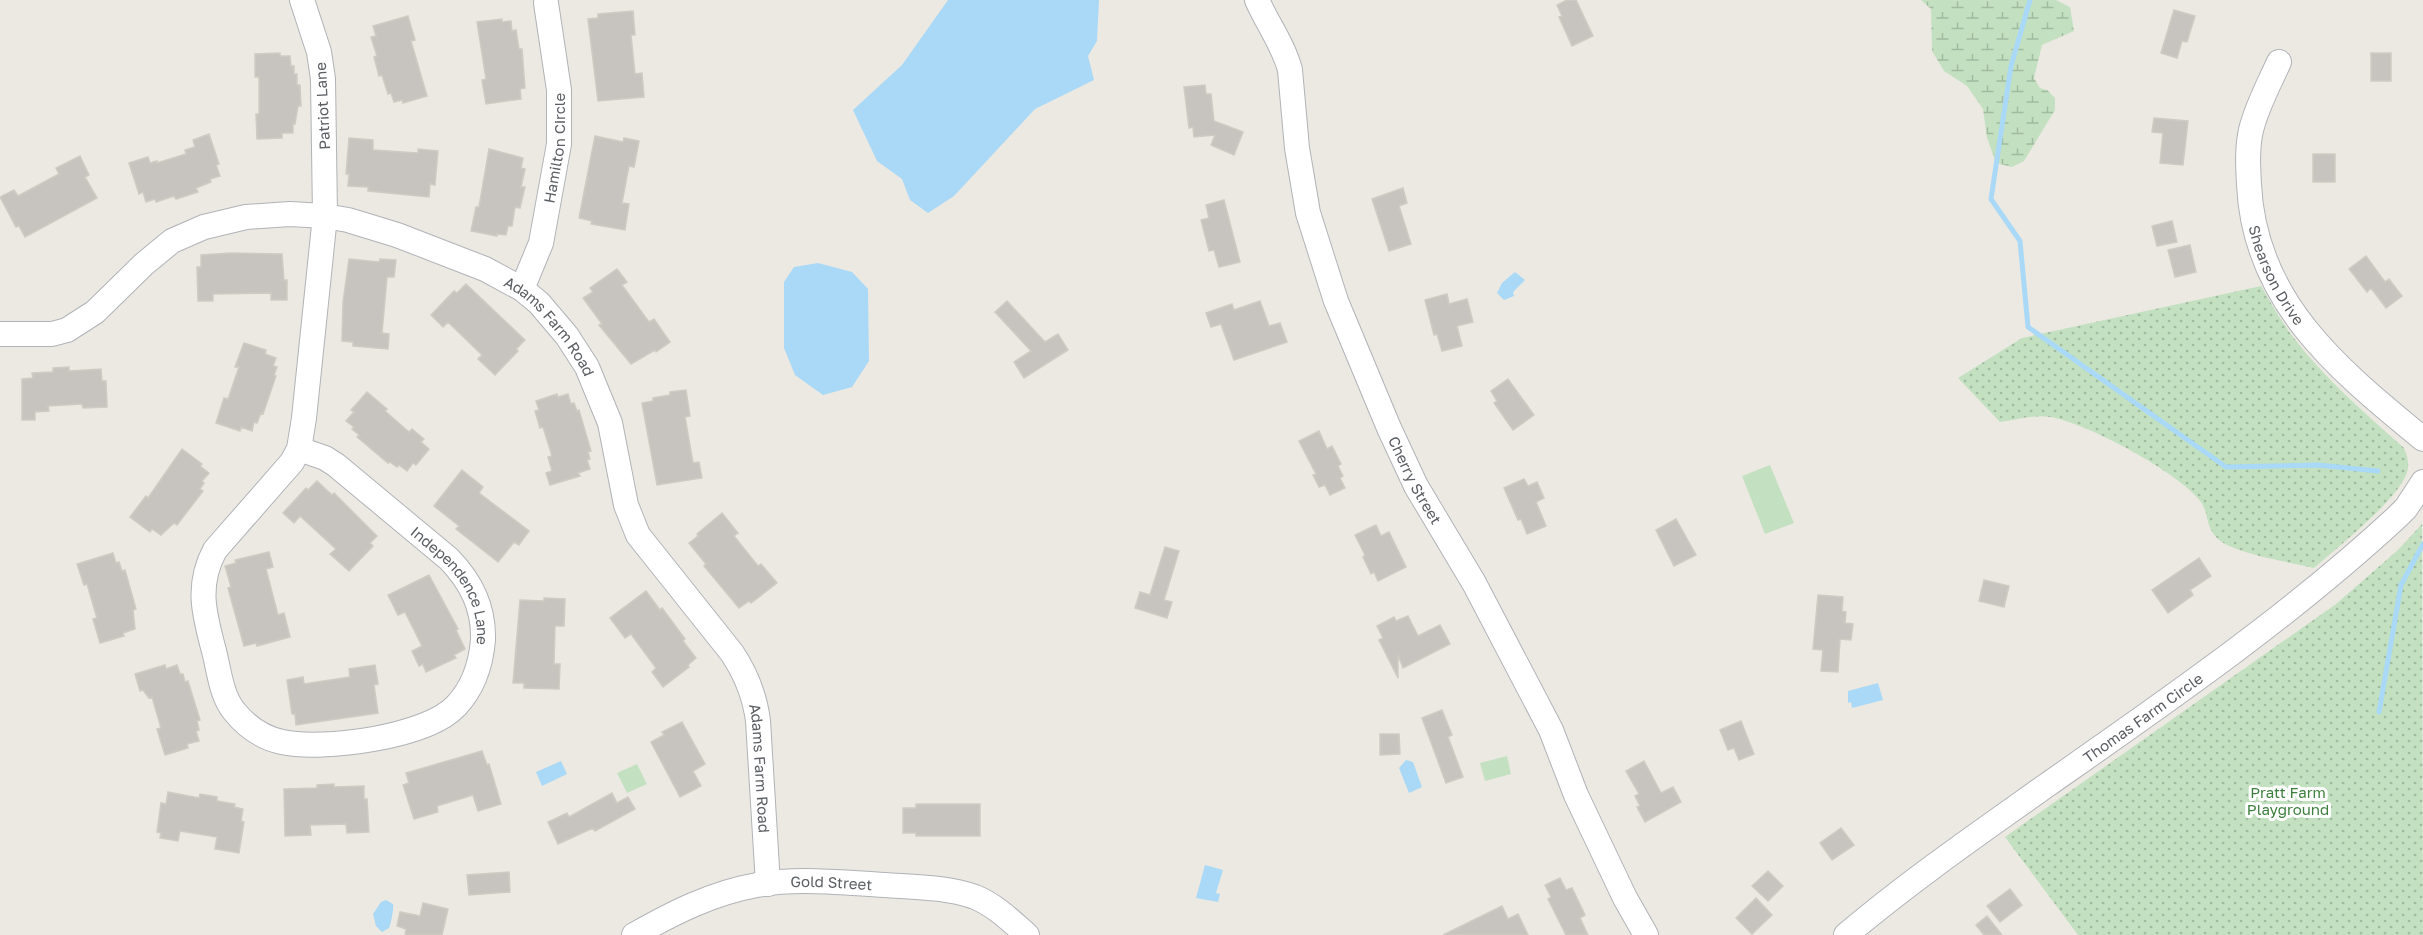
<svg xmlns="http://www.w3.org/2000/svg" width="2423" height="935" viewBox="0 0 2423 935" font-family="'Golos Text',sans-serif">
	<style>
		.wetland { fill: url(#wetland-marsh) }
		.park { fill: url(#park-dots) }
		.garden { fill: #c3e1c1 }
		.water { fill: #a9d9f6 }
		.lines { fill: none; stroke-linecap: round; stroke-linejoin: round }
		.stream { stroke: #a9d9f6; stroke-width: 5 }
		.building { fill: #c7c4c0; stroke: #d0cbc2; stroke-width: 1.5 }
		.minor-casing { stroke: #b0b3b7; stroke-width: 26 }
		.minor { stroke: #fff; stroke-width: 24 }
		.labels { text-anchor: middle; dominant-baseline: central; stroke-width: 6; stroke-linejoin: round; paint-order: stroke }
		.street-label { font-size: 15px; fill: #5b5e62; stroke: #fff }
		.park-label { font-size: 15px; fill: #3d7f3d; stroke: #fff }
	</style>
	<defs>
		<pattern id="wetland-marsh" width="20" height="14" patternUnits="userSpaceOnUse" patternTransform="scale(1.5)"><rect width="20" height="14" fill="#c3e1c1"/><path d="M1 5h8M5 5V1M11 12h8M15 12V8" fill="none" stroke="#a1baa0"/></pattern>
		<pattern id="park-dots" width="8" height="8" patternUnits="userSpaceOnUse" patternTransform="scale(1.5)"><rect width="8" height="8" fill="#c3e1c1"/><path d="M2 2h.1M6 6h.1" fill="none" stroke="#a1baa0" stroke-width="1.8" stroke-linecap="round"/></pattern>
	</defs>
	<rect width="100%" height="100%" fill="#ece9e3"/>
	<!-- wetland -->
	<path class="wetland" d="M1921,0h135l14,7 4,24 -32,14 -8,33 6,10 7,2 8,8v12l-31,51 -12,6 -16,-4 -9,-25 -4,-29 -16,-23 -23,-15 -12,-20 -1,-42z"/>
	<!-- park -->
	<path class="park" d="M2261,286c10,17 20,35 32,51 31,41 73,77 111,111 4,9 6,18 2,27 -11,27 -69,73 -92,93 -24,-6 -79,-14 -96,-29 -13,-12 -9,-26 -17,-37 -21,-29 -116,-80 -151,-85 -15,-3 -35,3 -50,5l-42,-44 64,-40z
		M2422,524l1,411h-345l-73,-98 331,-233 62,-54z"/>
	<!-- garden -->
	<path class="garden" d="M1770,465l24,58 -29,11 -23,-58z
		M1507,756l4,18 -26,7 -5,-18z
		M637,764l10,20 -20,9 -10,-20z"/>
	<!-- water -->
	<path class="water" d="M948,0h151l-2,41 -9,15 6,24 -59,29 -81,87 -26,17 -18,-13 -8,-21 -25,-18 -24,-51 49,-45z
		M818,263l34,9 16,17 1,72 -17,26 -29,8 -28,-20 -11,-27v-66l10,-15z
		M1515,272l10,8 -12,12 1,4 -10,4 -7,-7 5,-10z
		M1878,683l5,17 -31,8 -1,-6 -3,1v-12z
		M1406,760l7,2 9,25 -13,6 -10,-25z
		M561,761l6,13 -25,12 -6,-14z
		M1205,865l18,5 -7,23 4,1 -2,8 -22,-4z
		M386,900l7,4c1,4 -2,20 -4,24l-7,4 -6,-6 -3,-12 8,-12z"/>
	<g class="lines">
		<!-- stream -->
		<path class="stream" d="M2030,0l-19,66 -20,133 29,42 8,86 198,140 92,-2 60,6
			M2379,712l22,-127 22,-41"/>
	</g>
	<!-- building -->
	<path class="building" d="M1567,0h9l17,36 -21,10 -13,-29 3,-1 -5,-11z
		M2174,10l21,6 -8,26 -5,-1 -5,17 -16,-5z
		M633,11l2,24h-4l4,39 7,-1 2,24 -46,4 -10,-82 10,-1v-4z
		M408,16l7,24 -4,1 16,55 -24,7 -1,-3 -8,2 -3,-9 -3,1 -6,-19 -3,1 -5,-19 3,-1 -6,-19 5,-1 -3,-10z
		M502,19v3l9,-1 1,10 4,-1 3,19h3l3,39 -5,1 1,10 -35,5 -4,-24 4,-1 -9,-57z
		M280,53v3h10l1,10h3v8h3v11h3l1,21h-3l-3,18h-2v9h-11v5l-25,1 -1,-25h3v-37h-4v-23z
		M2371,53h20v28h-20z
		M1205,85l1,9h5l3,27 29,11 -9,23 -23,-10 4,-10 -21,2 -1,-10 -4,1 -5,-41z
		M2154,118l34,3 -5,44 -23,-2 3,-30 -11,-1z
		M209,134l10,30 -3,1 4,11 -10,3 1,3 -15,6 2,4 -22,7 -2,-3 -18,6 -1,-3 -9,3 -3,-10 -4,2 -10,-31 19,-6 2,6 7,-2v2l29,-9 -1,-4 10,-3 -2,-7z
		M595,136l28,6 1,-4 15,3 -5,26 -5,-1 -7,37 7,1 -4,26 -34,-6 1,-3 -13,-3z
		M349,138l24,2v10l45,3v-4l20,2 -3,34 -5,-1 -1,13 -61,-6v-4l-20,-1 1,-12h-3z
		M489,149l34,9 -2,10 4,1 -4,18h4l-5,21 -5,-1 -3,19h-4l-2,9 -9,-1v2l-26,-5 5,-24h3z
		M2313,154h22v28h-22z
		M80,156l9,19 -4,2 12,21 -72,39 -6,-11 -3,1 -16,-30 14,-7 4,6 41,-22 -3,-6z
		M1403,188l4,15 -8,3 12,38 -22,7 -17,-52z
		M1224,200l16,62 -21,5 -5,-17 -5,1 -8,-31 8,-2 -3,-13z
		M2172,221l5,21 -20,4 -5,-20z
		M2190,245l6,27 -21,5 -7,-27z
		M231,253l51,1 2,26h3v20h-16v-7l-58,1v7h-15l-1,-34h4v-12z
		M2366,256l19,26 4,-3 13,17 -16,12 -15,-20 -4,4 -18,-23z
		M349,259l30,3 1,-3 16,1 -2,17h-7l-5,56 7,1 -1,15 -35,-3v-4l-11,-1 1,-39z
		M617,269l10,13 -5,3 27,37 5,-3 16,23 -14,10 -1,-2 -24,14 -32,-39 3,-1 -19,-26 10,-6 -3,-4z
		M466,284l59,56 -9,9 2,2 -23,24 -17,-16 4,-4 -34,-33 -5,5 -12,-12 23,-24 3,2z
		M1447,294l2,10 18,-5 6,23 -16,4 5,20 -20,5 -5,-17 -3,1 -9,-35z
		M1007,301l38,41 13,-8 10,16 -44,28 -10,-16 17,-11 -36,-39z
		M1260,301l9,25 11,-3 7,19 -53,18 -13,-36 -10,3 -5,-14 26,-9 2,6z
		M244,343l22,7 -1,4 11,4 -3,8 4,1 -3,8 2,1 -13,38 -2,-1 -4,10 -3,-1 -2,9 -11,-4 -1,4 -24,-8 8,-25 4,1 11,-32h-4z
		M69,367v4l32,-2 1,12h4l1,26 -24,1 -1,-4 -34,2 1,5 -14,1v8h-13v-41l11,-1 -1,-5 21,-1v-4z
		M1508,379l26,36 -21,15 -19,-27 3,-2 -6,-10z
		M686,390l4,26 -5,1 8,46 6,-1 3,16 -45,7 -15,-82 11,-2v-3l17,-3v-3z
		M367,392l20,17 -2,2 24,21 3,-3 12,10 -3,3 8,7 -13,16 -3,-2 -6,8 -8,-6 -2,2 -7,-5 -2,1 -31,-26 2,-2 -7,-6 2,-2 -8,-6 8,-9 -3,-2z
		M557,394l1,3 10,-3 3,10 3,-1 3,8 2,-1 12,41 -3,1 2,7 -3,1 3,9 -12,4 2,3 -30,9 -4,-12 6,-2 -4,-14 4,-1 -9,-29 -3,1 -5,-17 4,-1 -3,-9z
		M1319,431l8,18 5,-3 9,18 -3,2 5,10 -3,2 5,10 -15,7 -5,-10 -6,2 -6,-12 3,-1 -17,-33z
		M182,449l20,15 -2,2 9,7 -7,8 2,2 -4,6 3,2 -26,34 -3,-2 -13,12 -9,-6 -2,3 -20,-15 16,-21 2,2z
		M462,470l21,17 -4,6 50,38 -10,14 -5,-3 -16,20 -42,-33 3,-3 -25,-20z
		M1524,479l4,7 9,-4 7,16 -8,4 10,24 -19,8 -6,-15 -3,1 -14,-32z
		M317,481l15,14 2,-2 43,43 -7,7 3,3 -24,25 -19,-17 6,-5 -36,-33 -6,7 -11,-10 23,-25 2,2z
		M722,513l16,20 -4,3 24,30 3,-2 16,19 -26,20 -2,-2 -10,7 -35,-42 2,-2 -17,-21 9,-7 -1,-2z
		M1676,519l20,36 -22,11 -18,-36z
		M1376,525l5,11 8,-4 17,35 -28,14 -4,-9 -3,2 -8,-17 2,-2 -10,-20z
		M1165,547l14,4 -15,49 8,2 -5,16 -32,-10 5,-16 10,3z
		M269,552l4,15 -7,2 12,46 6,-2 6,24 -33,9 -1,-3 -12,3 -16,-58 3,-1 -6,-21 11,-3 -1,-3z
		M113,553l3,10 3,-1 3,9 3,-1 11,39 -3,1 2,19 -12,4 1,3 -24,7 -7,-24 4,-1 -10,-34 -3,1 -7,-21z
		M2199,558l12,18 -21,14 3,5 -25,18 -16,-23z
		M429,575l29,54 -2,1 9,19 -11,6 2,3 -30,14 -3,-8 -4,2 -7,-15 10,-5 -17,-34 -7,3 -10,-20z
		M1984,580l25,6 -5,21 -25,-6z
		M646,591l14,19 2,-2 23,31 -2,2 13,17 -8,7 1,2 -26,20 -11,-15 4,-4 -25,-34 -6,4 -15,-20z
		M1818,595l25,2 -1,14 4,1 -1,11 8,1 -2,16 -11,-1 -2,33 -17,-1 2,-21 -10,-1z
		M544,598l21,1 -1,27h-9l-1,38h6l-1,25 -35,-1v-5h-11l7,-83 24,1z
		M1408,616l10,20 22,-11 10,19 -47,24 -5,-13v23l-19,-38 4,-2 -6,-12 17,-9 2,4z
		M165,665l1,4 11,-4 3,9h3l2,8 3,-1 12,39 -3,1 2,9 -3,1 3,10 -12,3 1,4 -23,7 -8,-26 4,-1 -9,-31 -3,1 -6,-8 -3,1 -5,-17z
		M375,665l3,19 -4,1 4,28 -82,12 -1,-11h-3l-5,-34 16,-3 1,7 46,-7 -1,-8z
		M1442,710l10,25 -4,2 15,40 -17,6 -24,-65z
		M1741,721l13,33 -15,6 -5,-12 -6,2 -8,-20z
		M682,722l23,42 -12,7 8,15 -21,11 -29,-55 13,-7 -2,-3z
		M1380,734h19l1,20 -20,1z
		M482,751l5,14 2,-1 12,40 -23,7 -5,-16 -36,11 1,6 -24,7 -11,-34 6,-2 -3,-10z
		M1644,761l17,32 12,-6 8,15 -36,20 -8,-15 3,-1 -5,-10 4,-2 -13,-23z
		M334,784v3l30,-1v13h3l2,33 -22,1 -1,-9 -36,1 1,10 -26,1 -1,-47 33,-1v-3z
		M168,792l31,6 1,-4 17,3v4l18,3 -1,3 9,2 -2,12 3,1 -5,31 -24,-4 2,-12 -37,-6 -2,10 -18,-3 1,-5 -4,-1 4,-29 5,1z
		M612,793l5,10 11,-6 7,12 -40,22 -2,-3 -35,16 -10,-22 19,-9 2,4z
		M916,804h64v32h-64v-3h-13v-25h13z
		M1841,828l13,17 -22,15 -12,-17z
		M1768,871l15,15 -15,15 -16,-15z
		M509,872l1,20 -41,3 -2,-20z
		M1560,878l6,12 6,-2 13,27 -5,3 8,17h-22l-18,-36 3,-2 -6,-12z
		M2010,889l12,16 -22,17 -13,-16z
		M1756,898l16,17 -20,19 -16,-16z
		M423,903l25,6 -6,26h-37l1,-6 -9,-3 3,-14 20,4z
		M1502,906l6,13 10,-5 10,21h-85z
		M1987,916l15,19h-18l-8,-10z"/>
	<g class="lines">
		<defs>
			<g id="minor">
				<path id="s1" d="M1257,0c10,23 27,46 33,70l7,78 11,65 28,88 53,127 27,58 58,97 77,147 25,65 49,103 21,37"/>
				<path id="s2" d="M2279,62c-10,22 -22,44 -28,68 -4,18 -3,36 -2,54 5,118 90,186 174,255"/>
				<path id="s3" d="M522,289l19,-46 18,-99v-54l-13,-87"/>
				<path id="s4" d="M0,334h52l15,-4 28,-18 49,-48 28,-23 32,-14 42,-10 44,-3 35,2 23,4 49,15 88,34 37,20 17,14 28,33 20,31 23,56 16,82 12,30 94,118c14,21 23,44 26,68l10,163"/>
				<path id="s5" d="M299,449l26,9 11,7 113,94c22,23 35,48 34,81 -2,24 -10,48 -27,66 -29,31 -133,45 -174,36 -19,-4 -36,-16 -48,-31 -13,-16 -15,-41 -20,-60 -10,-37 -18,-66 1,-101l77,-88 7,-13 5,-31 21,-202 -2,-137 -4,-27 -17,-52"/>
				<path id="s6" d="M634,935c39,-22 78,-42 123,-50 41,-8 86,-2 128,0 29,2 62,2 90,12 20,8 37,25 52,38"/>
				<path id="s7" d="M1846,935c64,-54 132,-101 201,-150 120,-84 242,-168 350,-268l9,-9 17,-26"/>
			</g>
		</defs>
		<!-- minor casing -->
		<use href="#minor" class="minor-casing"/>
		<!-- minor -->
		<use href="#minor" class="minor"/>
	</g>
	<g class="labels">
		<!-- street labels -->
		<g class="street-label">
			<text transform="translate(322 106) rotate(-93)">Patriot Lane</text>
			<text stroke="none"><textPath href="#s3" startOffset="146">Hamilton Circle</textPath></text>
			<text stroke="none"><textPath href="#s2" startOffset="224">Shearson Drive</textPath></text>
			<text stroke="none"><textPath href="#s4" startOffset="620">Adams Farm Road</textPath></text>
			<text stroke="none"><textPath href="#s1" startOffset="510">Cherry Street</textPath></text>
			<text stroke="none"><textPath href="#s5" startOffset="212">Independence Lane</textPath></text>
			<text stroke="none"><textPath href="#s7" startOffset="368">Thomas Farm Circle</textPath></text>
			<text stroke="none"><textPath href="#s4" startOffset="1124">Adams Farm Road</textPath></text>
			<text stroke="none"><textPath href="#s6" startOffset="208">Gold Street</textPath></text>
		</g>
		<!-- park labels -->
		<g class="park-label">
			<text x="2288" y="792">Pratt Farm<tspan x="2288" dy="17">Playground</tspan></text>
		</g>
	</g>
</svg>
